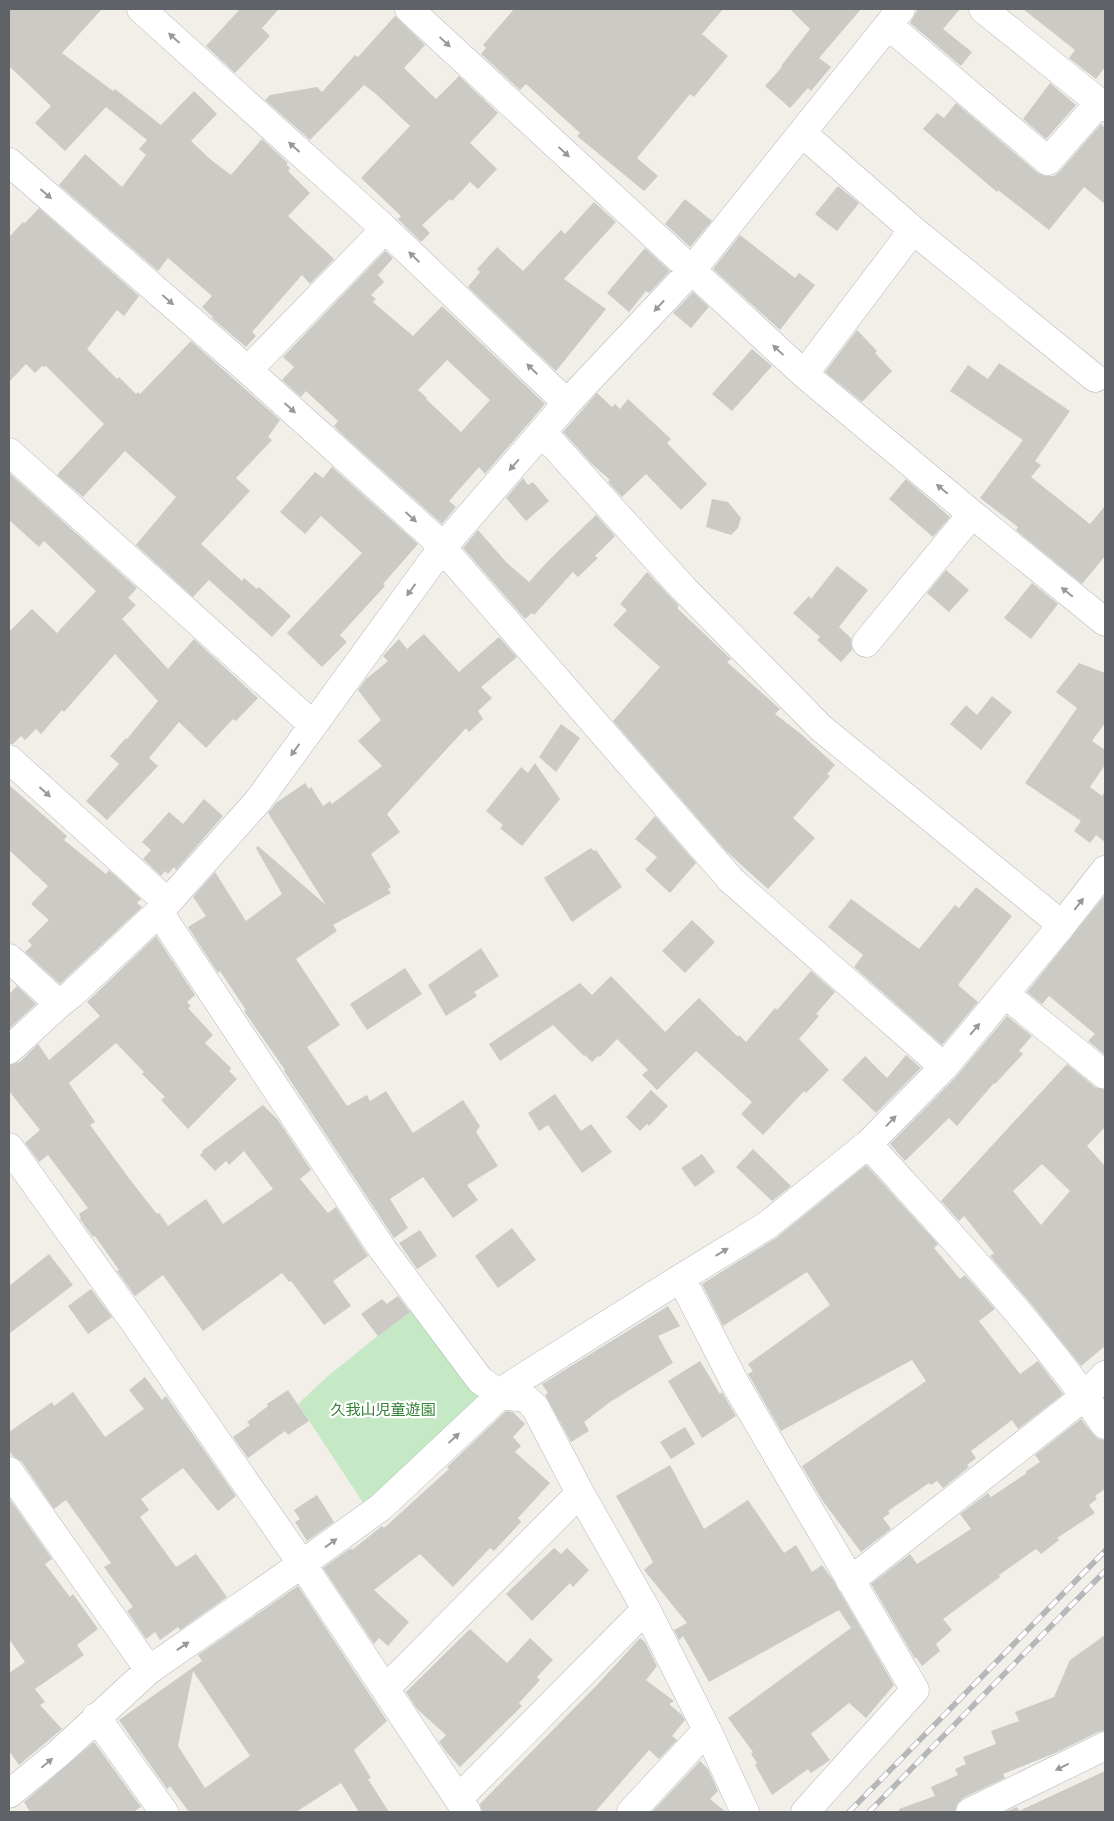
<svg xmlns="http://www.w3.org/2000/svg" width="1114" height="1821" viewBox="0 0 1114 1821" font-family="Arial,'Noto Sans JP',sans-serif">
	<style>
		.park { fill: #c5e8c5 }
		.building { fill: #cccac5; fill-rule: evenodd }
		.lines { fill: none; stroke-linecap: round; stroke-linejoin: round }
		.minor-casing { stroke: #b5b8bc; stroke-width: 29 }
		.minor { stroke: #fff; stroke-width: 28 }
		.rail-casing { stroke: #b6b7b8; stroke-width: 5.5 }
		.rail { stroke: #fff; stroke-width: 4; stroke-dasharray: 11; stroke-linecap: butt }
		.oneway { fill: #979a9d }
		.labels { text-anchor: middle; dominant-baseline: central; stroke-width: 4.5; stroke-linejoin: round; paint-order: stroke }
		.park-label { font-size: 15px; fill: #348238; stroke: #fff }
	</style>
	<rect width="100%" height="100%" fill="#f1efe8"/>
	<!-- park -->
	<path class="park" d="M415,1306l70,95 -121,103 -66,-100 30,-28z"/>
	<!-- building -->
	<path class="building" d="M9,9h93l-40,44 51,38 2,-2 46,36 33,-34 23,23 -26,27 19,18 21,16 31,-36 26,24 -2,1 4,4 -2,3 22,22 -22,23 46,43 -24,25 -8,-9 -50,57 4,4 -10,11 -34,-29 1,-1 -11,-10 10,-11 -44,-38 -10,13 -99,-86 26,-31 37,33 24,-32 -7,-6 8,-9 -41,-33 -41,44 -30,-28 16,-17 -42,-40z
		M240,9h39l-17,19 8,8 -35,37 -29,-27z
		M514,9h209l-21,25 26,22 -34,41 -4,-3 -53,64 21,18 -14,15 -67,-55 3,-3 -54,-49 -6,6 -39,-36 5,-6 -3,-3z
		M790,9h71l-42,49 12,9 -20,24 -3,-3 -18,20 -25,-22 17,-19 -1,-1 29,-37z
		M918,9h42l-17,20 29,23 -11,14 -51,-43z
		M1023,9h82v58l-9,12 -27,-21 6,-8z
		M395,16l30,29 -21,23 32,31 23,-23 39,37 -28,30 27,26 -19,20 -8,-7 -18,19 -2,-2 -28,26 8,8 -9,9 -23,-23 3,-3 -40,-38 49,-52 -34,-32 -12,-9 -54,55 -45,-40 5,-5 47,-8 5,5 33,-37 3,2z
		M1050,83l26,22 -30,34 -23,-20z
		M956,103l82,70 8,3h8l6,-5 41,-47 4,4v76l-21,-17 -35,43 -51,-40 -1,2 -74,-63 14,-16 7,5z
		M838,186l21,17 -22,28 -22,-17z
		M685,199l27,22 -22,26 -25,-23z
		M594,202l22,20 -52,57 42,30 -50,62 -88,-84 12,-15 -3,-3 20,-22 26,24 38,-41 4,4z
		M39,208l100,88 -15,20 -7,-6 -30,39 30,30 2,-2 17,17 2,-2 2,2 51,-53 89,79 -12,17 4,3 -36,38 14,13 -49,53 41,37 2,-3 13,11 2,-2 32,29 -19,21 -63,-57 -16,17 -57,-52 40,-48 -51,-46 -42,46 -26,-22 47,-51 -58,-58 -2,1 -2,-1 -7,7 -9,-9 -17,18v-145l14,-15 2,1z
		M740,235l55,43 4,-5 16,12 -35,45 -67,-61z
		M645,248l25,23 -21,22 -3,-2 -17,21 -22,-19z
		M385,251l8,7 -15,17 6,7 -13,13 5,4 -3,3 40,34 29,-30 103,98 -60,70 -6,-7 -30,34 7,6 -14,17 -97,-87 -11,-11 4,-5 -32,-30 -5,6 -19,-17 12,-13 -11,-10zM447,360l43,40 -29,32 -35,-33 1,-1 -9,-8z
		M693,292l16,15 -18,21 -18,-15z
		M857,330l20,21 -2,2 17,18 -30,31 -37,-30z
		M752,349l20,17 -40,45 -20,-17z
		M999,363l71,48 -35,50 6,4 -10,12 59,47 15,-18v50l-23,28 -66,-54 2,-3 -38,-29 43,-58 -73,-49 18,-26 20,14z
		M597,393l15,14 3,-3 5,5 8,-10 43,40 -4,4 40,41 -26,26 -35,-36 -24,23 -14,-15 2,-2 -18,-16 -29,-32z
		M332,467l86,77 -35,40 2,2 -45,49 7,7 -25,25 -35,-34 75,-80 -41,-37 -16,18 -25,-22 35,-40 8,6z
		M9,473l128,115 -9,10 8,7 -14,14 46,50 26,-30 64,59 -22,23 -3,-2 -27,29 -27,-26 -30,36 9,8 -51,54 -21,-19 33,-37 -9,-8 16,-18 1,1 31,-38 -43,-47 -51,58 -2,-2 -21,24 -5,-5 -11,11 -4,-4 -8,8h-4v-112l23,-23 25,24 39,-42 -52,-50 -5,6 -30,-27z
		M523,478l5,7 5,-3 16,19 -23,20 -20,-23z
		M906,479l44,38 -17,20 -44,-38z
		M712,499l16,3 13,16 -3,10 -7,7 -25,-8z
		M596,515l19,21 -20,20 3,2 -20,19 -5,-5 -39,43 -2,-2 -7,6 -62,-71 15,-18 29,33 22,19 20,-22z
		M837,566l31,24 -29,37 12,11 1,12 -11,12 -24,-22 3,-3 -27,-24 16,-17 2,3z
		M946,570l23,20 -20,22 -22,-19z
		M647,572l32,34 -2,2 54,51 -4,3 53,47 -5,5 26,20 34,31 -8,9 3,2 -37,42 22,20 -47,51 -42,-38 -113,-130 47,-54 -47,-42 14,-15 -7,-6z
		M1032,583l26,21 -27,35 -27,-21z
		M424,634l35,38 40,-35 18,20 -36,30 11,11 -14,13 5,8 -14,13 -3,-4 -79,86 13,18 -29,22 20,33 -3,2 3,4 -58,32 4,6 -41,28 44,66 -33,22 40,59 20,-11 3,6 16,-10 27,42 50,-33 17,26 -4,6 22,34 -31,19 11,15 -25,18 -30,-41 -33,22 18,29 -14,10 -110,-167 1,-1 -41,-59 2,-1 -26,-39 -2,2 -30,-46 18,-11 -13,-19 22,-25 31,49 36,-27 -26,-46 2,-2 68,59 -58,-92 8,-10 29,-20 4,6 2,-2 12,19 7,-5 2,3 50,-38 -24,-25 23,-21 -23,-30 8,-11 22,-18 -5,-5 16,-17 8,10z
		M1079,663l26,10v50l-13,18 13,9v15l-15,22 12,9 3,-5v51l-9,-7 -6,8 -16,-12 7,-10 -56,-38 52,-75 -21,-16z
		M992,696l20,16 -31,38 -31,-26 16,-19 11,10z
		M561,724l19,14 -24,34 -17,-15z
		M535,763l25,36 -38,47 -22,-18 3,-3 -17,-14 35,-44 7,6z
		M9,785l58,51 -3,4 42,34 3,-4 32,29 -4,4 5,4 -82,77 -35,-32 7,-7 -4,-4 21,-21 -18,-16 17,-18 -39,-36z
		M204,799l19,17 -47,54 -2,-3 -6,7 -3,-3 -4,5 -18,-17 8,-9 -9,-8 27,-30 14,12z
		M655,816l41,47 -26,30 -25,-23 12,-13 -22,-18z
		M591,848l3,3 2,-1 26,37 -50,35 -28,-44z
		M976,887l36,29 -54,69 20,17 -36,43 -88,-78 9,-12 -35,-28 23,-28 68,50 36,-44 4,3z
		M1105,895v160l-17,-14 7,-7 -46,-38 -7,8 -15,-12z
		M692,920l23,22 -30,31 -23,-22z
		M156,936l39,59 -8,7 4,4 -3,2 25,27 -8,8 26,25 -2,3 8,8 -49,50 -27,-29 4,-3 -23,-23 2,-2 -28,-29 -47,40 26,39 -5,3 41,56 26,33 2,-1 9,13 38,-27 17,25 50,-35 -29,-38 -15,14 -3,-4 -11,10 -15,-16 3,-3 -1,-1 61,-46 15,15 33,50 -11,9 28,34 8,-6 32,49 -35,25 18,25 -27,19 -33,-44 -2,1 -7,-9 -79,58 -40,-56 -28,21 -18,-25 2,-1 -24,-34 -2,1 -13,-18 1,-1 -2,-4 9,-6 -40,-53 -9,7 -14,-19 15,-13 -31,-39v-26l11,-3 18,-18 11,16 51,-44 -13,-14z
		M481,948l18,28 -25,16 3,4 -31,20 -18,-31z
		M405,968l17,26 -55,36 -17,-26z
		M811,971l24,21 -19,22 3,2 -20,23 30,31 -23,23 -2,-2 -41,44 -22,-21 11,-12 -56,-51 -39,39 -15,-15 6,-5 -31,-31 -17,18 -2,-1 -6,6 -7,-7 -1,1 -31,-31 -53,36 -11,-17 91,-61 12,12 19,-19 54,56 34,-34 39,39 1,-2 7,7 29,-34 2,2z
		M17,986l19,18 -27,25v-35z
		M1007,1016l25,20 -13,15 4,3 -28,30 -1,-1 -37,43 -8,-8 -44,43 -15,-17 65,-66z
		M906,1055l15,13 -45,45 -34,-33 23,-24 22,22z
		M1067,1064l28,23 10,3v37l-18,19 18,20v180l-24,20 -48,-60 -43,-50 4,-3 -30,-37 -5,5 -18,-20zM1042,1164l28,27 -29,34 -28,-34z
		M651,1090l17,16 -19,20 -2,-2 -7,7 -14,-14z
		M555,1094l26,37 10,-7 21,28 -30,21 -34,-48 -9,6 -11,-18z
		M753,1149l38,37 -19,15 -36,-34z
		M702,1154l13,18 -20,15 -14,-19z
		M866,1165l72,79 -4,4 26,31 5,-4 30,34 -16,12 41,53 18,-13 25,33 -45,35 -6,-9 -41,31 5,7 -9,7 2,2 -26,21 -6,-7 -6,4 -2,-2 -41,28 2,2 -7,5 8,11 -30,23 -39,-52 -20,-34 124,-85 -14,-21 -131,71 -33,-57 5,-3 -5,-7 82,-59 -23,-33 -84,54 -21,-42 74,-46z
		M512,1228l24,32 -38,28 -23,-32z
		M420,1230l17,26 -20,13 -18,-26z
		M49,1254l24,31 -64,49v-48z
		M91,1289l21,28 -24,17 -20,-28z
		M398,1296l12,16 -32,24 -17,-22 21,-15 5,5z
		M668,1306l12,20 -22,10 15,27 -63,39 -26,20 5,9 -18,11 -26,-47 3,-2 -6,-9z
		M700,1361l20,33 2,-2 14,24 -34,22 -34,-57z
		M145,1377l17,23 4,-4 70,100 -18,15 -35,-43 -42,31 8,11 -9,7 36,50 20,-13 31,43 -47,33 -2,-3 -18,13 -5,-8 -9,7 -19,-28 6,-4 -29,-40 7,-4 -45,-63 -12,9 -32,-47 -9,-6 -4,-5v-19l43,-30 2,4 19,-14 32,45 39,-28 -15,-19z
		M288,1390l21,31 -21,14 -3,-4 -37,27 -15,-21 17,-12 -3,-3 21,-16 -1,-2z
		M506,1411l7,1 12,12 -12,13 8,9 -6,6 35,31 -32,35 3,4 -27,29 -4,-3 -37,39 -33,-33 -46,36 35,32 -21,24 -9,-8 -5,6 -51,-76 28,-20 1,2 30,-24 2,2 65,-59 -2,-2z
		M1081,1419l12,15 5,5 7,1v49l-10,7 2,3 -8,6 6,8 -38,25 2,2 -18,14 -5,-5 -37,26 1,2 -57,42 9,11 -16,14 4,7 -18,15 -6,-9 -1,2 -44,-75 39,-30 7,10 54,-35 -11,-15 28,-21 3,4 36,-24 -2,-1 15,-10 -5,-7z
		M685,1427l10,17 -24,15 -11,-17z
		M670,1465l34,64 44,-29 36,53 12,-8 16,27 10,-7 11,15 61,105 -28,33 -17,-15 -38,31 19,26 -19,13 -3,-4 -36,26 -17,-30 2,-2 -6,-9 2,-2 -25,-34 123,-90 -12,-18 -130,72 -26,-46 -4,4 -5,-10 13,-7 -43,-53 9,-8 -37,-66z
		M317,1495l17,27 -27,19 -12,-19 5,-3 -6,-9z
		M9,1498l43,61 -7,5 25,33 3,-3 25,35 -21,16 7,10 -49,34 10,13 -5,3 22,24 -43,36 -10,-14v-78l16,-11 -16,-23z
		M554,1548l7,6 6,-6 22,22 -16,17 -3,-4 -38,38 -26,-27z
		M298,1586l89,135 -33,29 17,28 -3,1 21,33h-30l-18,-29 -45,29h-107l-19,-26 -3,3 -48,-69 83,-59 -4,-6zM193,1671l57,85 -45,32 -27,-42z
		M470,1629l37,34 23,-25 23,22 -16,17 3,3 -21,23 3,3 -62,61 -13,-14 -8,-11 7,-7 -29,-26 -11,-17z
		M1105,1635v96l-7,1 -45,22 -50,20 2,4 -42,20 -6,6 -2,8h-56v-3l36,-13 -4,-9 27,-12 -3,-6 11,-5 -3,-7 33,-13 -5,-13 28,-10 -4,-9 39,-15 16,-37z
		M640,1638l5,4 12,24 -11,14 28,21 -5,3 13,11 3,5 -13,16 5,4 -18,19 -10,-9 -54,62h-113l-2,-8 117,-119z
		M94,1742l47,65 -8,5h-103l-6,-10z
		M700,1761l8,8 10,22 -8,8 16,13h-74z
		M1105,1771v41h-100l12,-5 2,4z"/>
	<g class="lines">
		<defs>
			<path id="minor" d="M141,9l244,220 182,174
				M409,9l395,365 168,140 133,108
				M983,9l122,98
				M888,25l160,136 52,-59
				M802,133l111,97 -109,144
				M9,162l239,208 184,166 299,344 213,187
				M913,230l182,148
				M248,370l137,-141
				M542,432l141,156 138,140 241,197
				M9,452l304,273
				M866,643l106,-129
				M9,759l158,143
				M159,912l224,338 97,130 21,15 24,3 10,9 45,86 66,116 61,121 38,82
				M9,958l50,46
				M1005,994l100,81
				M9,1050l50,-46 13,-10 87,-82 99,-111 184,-253 125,-145 125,-133 209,-261
				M868,1144c82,91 167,180 237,281
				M9,1147l126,176 167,241 165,248
				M681,1278l55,107 179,305 -110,122
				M9,1471l140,199
				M850,1581l235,-185 20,-21
				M386,1688l194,-195
				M96,1717l68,95
				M9,1794l50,-41 90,-83 153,-106 79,-57 130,-122 170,-107 85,-52 102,-82 76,-77 118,-142 43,-55
				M459,1798l187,-189
				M631,1812l76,-82
				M970,1812l135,-66"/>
		</defs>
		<!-- minor casing -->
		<use href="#minor" class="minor-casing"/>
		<!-- minor -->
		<use href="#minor" class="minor"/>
		<defs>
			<path id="rail" d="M849,1812l256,-261
				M869,1812l236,-241"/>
		</defs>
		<!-- rail casing -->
		<use href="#rail" class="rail-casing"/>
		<!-- rail -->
		<use href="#rail" class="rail"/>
	</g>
	<!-- one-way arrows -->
	<defs><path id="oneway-solid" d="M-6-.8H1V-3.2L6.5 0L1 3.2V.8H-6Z" transform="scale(1.25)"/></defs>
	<g class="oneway">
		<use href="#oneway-solid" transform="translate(174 38) rotate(-138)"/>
		<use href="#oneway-solid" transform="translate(445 42) rotate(43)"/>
		<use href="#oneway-solid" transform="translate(294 147) rotate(-138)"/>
		<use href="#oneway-solid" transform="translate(564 152) rotate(43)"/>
		<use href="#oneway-solid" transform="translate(46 194) rotate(41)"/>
		<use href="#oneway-solid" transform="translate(414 257) rotate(-136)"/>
		<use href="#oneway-solid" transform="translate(168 300) rotate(41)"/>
		<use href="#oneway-solid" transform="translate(659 306) rotate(133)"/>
		<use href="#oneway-solid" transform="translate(778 350) rotate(-137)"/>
		<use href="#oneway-solid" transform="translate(532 369) rotate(-136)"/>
		<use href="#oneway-solid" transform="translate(290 408) rotate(42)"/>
		<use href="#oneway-solid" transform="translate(514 465) rotate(131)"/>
		<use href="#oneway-solid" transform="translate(942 489) rotate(-140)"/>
		<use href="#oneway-solid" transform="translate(411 517) rotate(42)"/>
		<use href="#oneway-solid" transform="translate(411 590) rotate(126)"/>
		<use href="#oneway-solid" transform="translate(1067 592) rotate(-141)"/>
		<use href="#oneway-solid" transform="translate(295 750) rotate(126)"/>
		<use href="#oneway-solid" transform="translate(45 792) rotate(42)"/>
		<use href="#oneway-solid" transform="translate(1079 904) rotate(-52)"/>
		<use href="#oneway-solid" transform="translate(975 1029) rotate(-50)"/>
		<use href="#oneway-solid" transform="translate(891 1121) rotate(-46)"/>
		<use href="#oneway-solid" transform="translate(722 1252) rotate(-31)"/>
		<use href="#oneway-solid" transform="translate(454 1438) rotate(-43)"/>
		<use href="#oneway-solid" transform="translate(331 1543) rotate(-36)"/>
		<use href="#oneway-solid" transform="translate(183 1646) rotate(-34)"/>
		<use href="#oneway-solid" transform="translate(47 1763) rotate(-40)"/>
		<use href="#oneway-solid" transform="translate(1062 1767) rotate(154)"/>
	</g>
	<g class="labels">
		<!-- park labels -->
		<g class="park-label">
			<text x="383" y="1409">久我山児童遊園</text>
		</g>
	</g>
	<!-- border -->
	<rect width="1114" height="1821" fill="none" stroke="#5f6368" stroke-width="20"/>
</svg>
